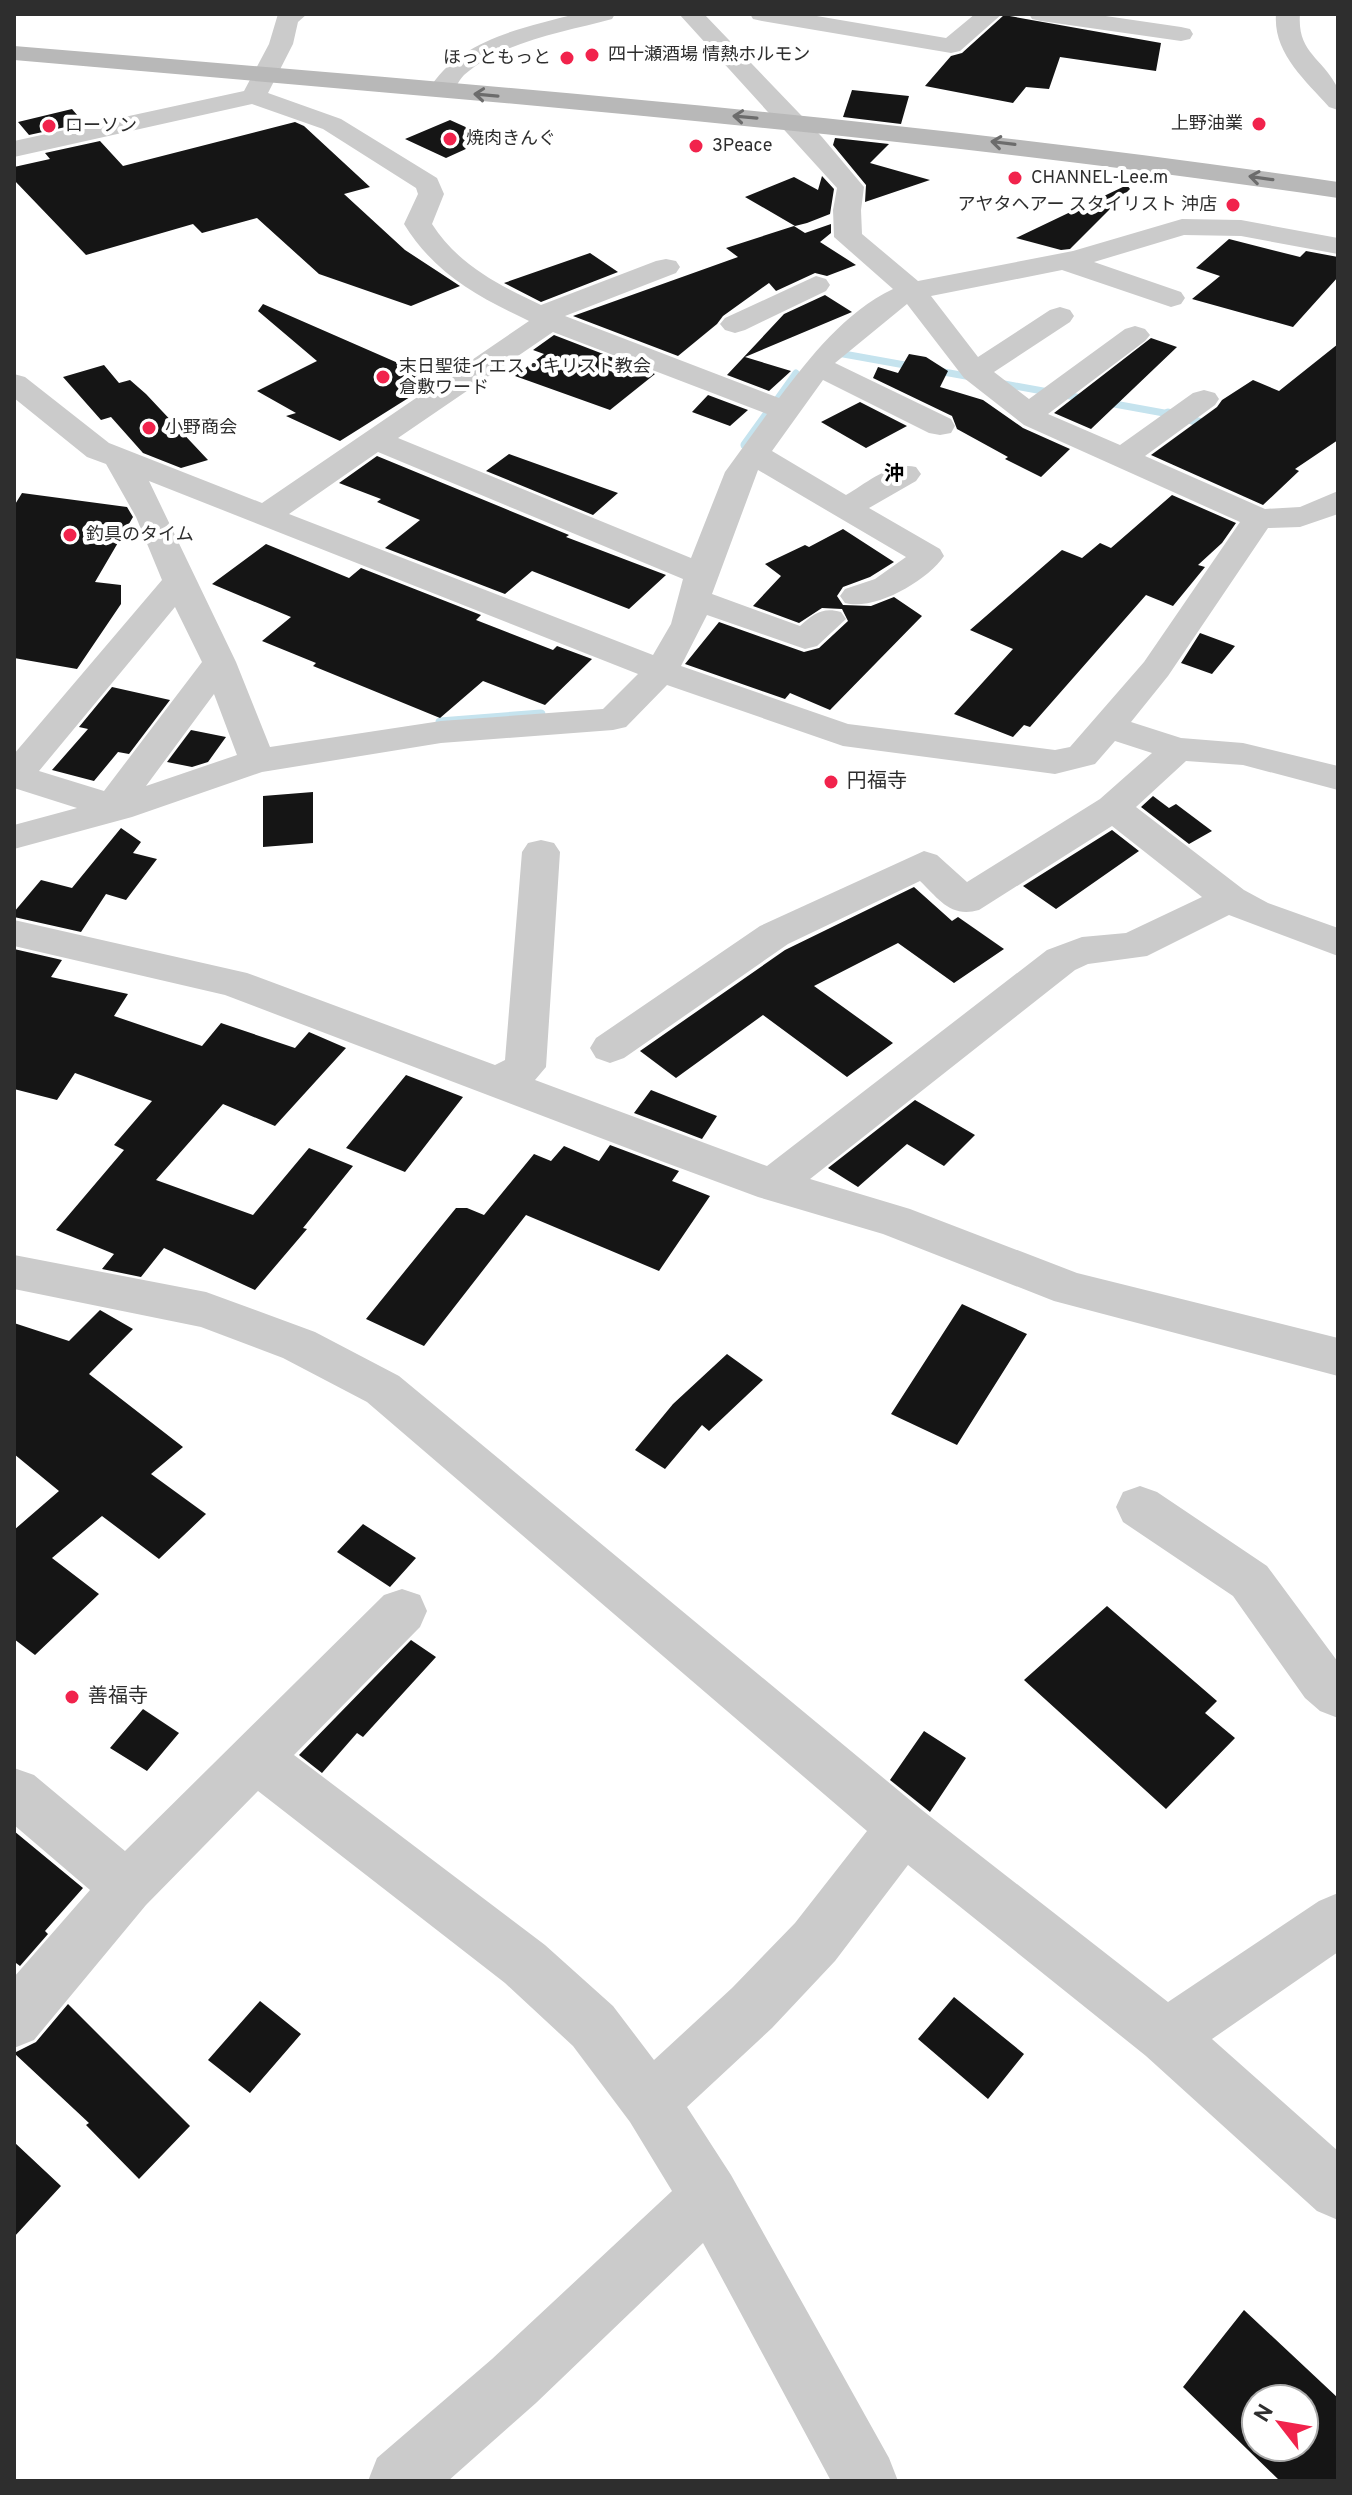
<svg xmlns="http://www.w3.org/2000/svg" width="1352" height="2495" viewBox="0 0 1352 2495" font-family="Overpass,'Noto Sans JP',sans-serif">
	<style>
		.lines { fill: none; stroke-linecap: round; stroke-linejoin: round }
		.stream-far1 { stroke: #c5e3ee; stroke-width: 7 }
		.stream { stroke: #c5e3ee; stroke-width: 9 }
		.building { fill: #151515; fill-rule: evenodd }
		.street { fill: #cbcbcb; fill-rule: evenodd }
		.secondary { fill: #b8b8b8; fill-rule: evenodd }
		.oneway { stroke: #6c6c6c }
		.poi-dot { fill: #f1234c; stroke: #fff; stroke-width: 3 }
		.labels { text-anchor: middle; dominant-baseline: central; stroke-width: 8; stroke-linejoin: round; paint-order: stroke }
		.far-poi-label { font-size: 18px; fill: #2e2e2e; stroke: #fff; text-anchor: start }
		.far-quarter-label { font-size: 20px; font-weight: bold; fill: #000; stroke: #fff }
		.poi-label { font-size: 20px; fill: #2e2e2e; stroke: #fff; text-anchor: start }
	</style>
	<rect width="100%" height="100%" fill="#fff"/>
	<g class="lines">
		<!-- stream-far1 -->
		<path class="stream-far1" d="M838,353l139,25
			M999,383l176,32
			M766,415l30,-42"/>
		<!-- stream -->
		<path class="stream" d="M1168,413l44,13
			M745,445l23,-32
			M440,722l101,-8"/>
	</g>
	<!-- building -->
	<path class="building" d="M1004,15l157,28 -5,28 -96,-14 -11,32 -23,-2 -13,16 -88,-17 26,-30 11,-3z
		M852,90l57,6 -8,28 -58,-7z
		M72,109l12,14 -55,12 -11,-13z
		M450,120l40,18 -44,20 -41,-19z
		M295,122l9,4 66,61 -26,7 61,56 55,36 -49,20 -92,-32 -62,-56 -55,15 -9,-9 -107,31 -72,-75v-13l36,-8 -5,-6 55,-12 23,25z
		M835,138l54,6 -19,19 60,17 -65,22 1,-17 -33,-40z
		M822,176l12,13 -4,25 -23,9 -12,3 -50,-29 49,-20 24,13z
		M1127,185l3,4 -60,60 -9,1 -45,-12z
		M831,224v9l-11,9 36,23 -29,11 -12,-3 -39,18 -7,-8 -46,33 -6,8 -39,32 -105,-40 165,-59 -12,-9 68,-22 11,7z
		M1229,239l71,18 6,-6 32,6v20l-45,50 -101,-28 28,-23 -24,-8z
		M590,253l28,19 -77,30 -37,-19z
		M825,295l27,17 -107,45 46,14 -22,20 -42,-16 57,-61z
		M263,304l174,76 -97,61 -54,-25 10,-3 -39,-22 60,-30 -59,-50z
		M554,335l101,39 -45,36 -95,-34 29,-22 -11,-4z
		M1151,338l26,9 -86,82 -37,-16z
		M1338,344v96l-43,29 4,2 -36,34 -112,-50 66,-48 5,-7 31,-20 26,11z
		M909,354l17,3 22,14 -8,16 43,13 40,28 47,21 -29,28 -36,-18 3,-2 -51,-28 -5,-13 -79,-38 5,-11 20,6z
		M104,365l15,18 11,-3 16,14 62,66 -27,8 -38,-15 -32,-36 -10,3 -38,-43z
		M708,395l40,15 -18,16 -38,-14z
		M860,402l47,24 -41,22 -45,-26z
		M509,454l109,39 -25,22 -107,-44z
		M377,456l192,79 -3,2 100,38 -37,34 -97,-38 -27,23 -120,-46 35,-28 -43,-18 4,-3 -42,-16z
		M22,493l105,14 6,10 -38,65 26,3v19l-44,65 -63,-11v-152z
		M1172,495l64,28 -14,20 -24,22 7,2 -32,39 -27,-11 -116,132 -6,-2 -11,12 -59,-23 59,-65 -43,-19 92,-80 20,8 18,-15 11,5z
		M843,529l51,33 -24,15 -27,10 -6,9 6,9 28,1 23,-9 28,19 -92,94 -40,-17 -5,6 -100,-35 34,-42 85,30 15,-4 29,-27 -6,-12 -20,-1 -23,15 -46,-17 28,-30 -16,-12 40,-19 4,2z
		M266,544l83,34 12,-10 120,47 -5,5 77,30 4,-4 35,13 -47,46 -62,-24 -43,37 -127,-52 3,-3 -54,-22 29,-24 -79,-33z
		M1200,633l35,13 -23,28 -31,-11z
		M112,687l58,13 -41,54 -11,-2 -24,29 -42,-11 36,-41 -9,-2z
		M191,730l35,7 -18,25 -16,5 -25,-5z
		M313,792v51l-50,4v-51z
		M1153,796l16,12 7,-4 36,27 -23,13 -48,-37z
		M121,828l20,14 -8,11 24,6 -31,41 -20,-6 -25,38 -67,-15v-5l27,-32 31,8z
		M1112,830l27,21 -83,58 -33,-23z
		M914,887l38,34 6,-4 46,32 -50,34 -56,-40 -84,43 79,57 -46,34 -84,-62 -87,63 -36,-27 145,-101z
		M14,949l48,11 -11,17 77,17 -14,22 88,30 19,-23 74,25 14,-16 37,16 -71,78 -52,-22 -67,76 97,35 56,-67 44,18 -50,62 4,1 -52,61 -91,-42 -23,29 -39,-8 12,-15 -58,-24 68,-80 -10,-5 38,-44 -77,-28 -18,27 -43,-11z
		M406,1075l57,22 -58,75 -59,-24z
		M651,1090l66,26 -15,23 -68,-26z
		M915,1100l60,35 -31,31 -37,-22 -49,43 -30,-19z
		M610,1145l69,26 -7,10 38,15 -51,75 -133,-56 -102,131 -58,-27 90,-111h11l17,7 50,-61 17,7 13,-15 35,15z
		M962,1304l65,30 -70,111 -66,-31z
		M100,1310l33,19 -44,45 94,73 -32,27 55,40 -47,45 -57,-43 -50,42 47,36 -64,61 -21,-16v-109l45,-39 -45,-37v-131l55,18z
		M727,1354l36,26 -54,51 -7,-6 -37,44 -30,-19 38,-46z
		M363,1524l53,34 -26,29 -53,-35z
		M1107,1606l110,95 -12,12 30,25 -69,71 -142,-129z
		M411,1640l25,17 -73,80 -6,-4 -35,40 -23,-18z
		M143,1709l36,24 -32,38 -37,-23z
		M924,1731l42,27 -36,54 -40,-32z
		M14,1831l69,57 -38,43 3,3 -28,32 -4,-3 -2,2z
		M954,1997l70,57 -36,45 -70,-60z
		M260,2001l41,33 -51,59 -42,-33z
		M68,2004l122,122 -51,53 -53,-54 3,-2 -75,-70 22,-11z
		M14,2142l47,44 -47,51z
		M1244,2310l94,88v83h-58l-97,-94zM1256,2399h48v48h-48z"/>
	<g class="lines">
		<!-- street -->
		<path class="street" d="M278,14h29l-9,8 -5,22 -25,49 73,26 96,59 7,16 -12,30c25,40 68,62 109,81l115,-44 10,-2 10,2 4,6 -4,6 -111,43 214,82c31,-41 66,-86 114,-109l-59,-52 -1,-27 4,-22 -158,-174h25l118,123 42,50 -3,23 1,24 56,47 155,-30 109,-32 59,1 97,18v16l-97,-18 -57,-1 -90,27 87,30 4,6 -4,6 -10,3 -109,-37 -131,26 47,61 72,-47 10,-3 10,3 4,6 -4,6 -76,50 35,27 96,-70 10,-3 10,3 5,6 -5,6 -97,73 72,31 73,-52 11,-3 11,3 4,6 -4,6 -70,51 120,53 35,-2 38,-16v23l-38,13 -32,1 -100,148 -37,46 50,16 62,5 95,23v24l-95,-25 -57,-4 -50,46 108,83 24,13 70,25v28l-109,-41 -82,41 -59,8 -13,6 -265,209 100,30 167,64 261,65v38l-284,-75 -171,-67 -125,-37 -97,-36 -436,-166 -211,-49v-26l233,53 248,92 10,-5 17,-208 6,-9 13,-3 13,3 6,9 -14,215 -11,13 232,86 280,-216 35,-13 44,-4 76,-36 -90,-71 -133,84c-29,8 -40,-11 -59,-29l-132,63 -164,114 -14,5 -14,-5 -6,-10 6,-10 164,-112 164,-75 13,4 30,27 133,-83 52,-46 -37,-12 -20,23 -40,10 -212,-28 -176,-61 -41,42 -13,3 -172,13 -179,29 -130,45 -118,32v-24l63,-17 -63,-20v-34l148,-174 -26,-63 -30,-53 -19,-7 -73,-59v-24l11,3 84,66 153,60 267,-182c-51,-24 -95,-48 -125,-97l14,-30 -2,-6 -93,-59 -71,-25 -238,53v-16l230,-50 25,-47zM907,304l57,74 60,47 216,97 -96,140 -74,85 -15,3 -207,-26 -167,-58 26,-51 98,34 12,-3 29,-27 -5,-7c-19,-5 -27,2 -41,14l-88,-32 46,-124 148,87 -31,22 -30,10 -5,7 5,7c30,8 82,-22 99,-47l-4,-7 -71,-41 47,-27 5,-7 -5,-7c-25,-6 -49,16 -70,28l-74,-44 51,-71 106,53 11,2 11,-2 4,-7 -4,-7 -116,-56zM553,332l214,82 -42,58 -34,86 -293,-120zM378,452l305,127 -12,45 -18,31 -364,-141zM149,481l489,193 -35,35 -162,12 -171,26 -34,-85zM175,607l27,55 -98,129 -65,-20zM214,694l23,61 -91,31z
			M575,14h40l-3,5c-48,13 -111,23 -148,56 -6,6 -9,15 -14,21h-18l-4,-5c29,-51 95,-63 147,-77z
			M750,14h55l141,24 29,-24h27l-42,37 -9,2 -189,-32 -9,-2z
			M1029,14h63l89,13 9,2 3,5 -3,5 -9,2 -140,-20 -9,-2z
			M1276,14h24c-3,38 21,43 36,71 4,6 2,17 2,25l-9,-3c-24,-27 -56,-54 -53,-93z
			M816,276l10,3 4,6 -4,6 -81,39 -10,3 -10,-3 -5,-6 5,-6z
			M14,1255l192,37 109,40 84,44 523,434 246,192 151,-101 19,-8v59l-126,87 126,112v69l-21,-9 -171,-155 -238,-191 -73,96 -63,67 -85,79 44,68 158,283 9,23h-67l-128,-238 -167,160 -88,78h-80l9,-23 115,-99 180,-168 -42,-69 -57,-76 -68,-63 -247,-192 -112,114 -112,135 -20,8v-71l76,-87 -76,-65v-57l20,7 91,76 259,-256 18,-6 18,6 7,16 -7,16 -126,128 251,190 68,61 41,54 78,-72 63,-65 72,-92 -500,-429 -84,-44 -82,-31 -187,-38z
			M1140,1486l17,6 110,74 71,96v56l-18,-7 -15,-13 -72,-102 -110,-74 -7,-15 7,-15z"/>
		<!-- secondary -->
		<path class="secondary" d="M14,46c442,37 885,71 1324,136v16c-439,-65 -882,-99 -1324,-138z"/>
	</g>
	<!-- one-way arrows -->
	<defs><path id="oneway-shaft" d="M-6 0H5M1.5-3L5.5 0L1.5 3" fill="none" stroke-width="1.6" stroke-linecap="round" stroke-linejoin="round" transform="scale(2)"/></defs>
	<g class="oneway">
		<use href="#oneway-shaft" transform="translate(486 95) rotate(-175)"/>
		<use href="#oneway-shaft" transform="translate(745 117) rotate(-175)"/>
		<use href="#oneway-shaft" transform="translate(1003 143) rotate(-173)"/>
		<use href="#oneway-shaft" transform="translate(1261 178) rotate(-172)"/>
	</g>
	<!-- markers -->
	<g class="poi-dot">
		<circle cx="592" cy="55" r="8"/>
		<circle cx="567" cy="58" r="8"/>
		<circle cx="1259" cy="124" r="8"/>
		<circle cx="49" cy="126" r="8"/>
		<circle cx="450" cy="139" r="8"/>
		<circle cx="696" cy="146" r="8"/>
		<circle cx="1015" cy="178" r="8"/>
		<circle cx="1233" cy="205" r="8"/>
		<circle cx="383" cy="377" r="8"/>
		<circle cx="149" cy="428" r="8"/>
		<circle cx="70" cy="535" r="8"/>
		<circle cx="831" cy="782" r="8"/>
		<circle cx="72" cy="1697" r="8"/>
	</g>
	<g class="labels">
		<!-- far-poi labels -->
		<g class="far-poi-label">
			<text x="608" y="55">四十瀬酒場 情熱ホルモン</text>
			<text x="551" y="58" text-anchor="end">ほっともっと</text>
			<text x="1243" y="124" text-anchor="end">上野油業</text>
			<text x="65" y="126">ローソン</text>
			<text x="466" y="139">焼肉きんぐ</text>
			<text x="712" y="146">3Peace</text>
			<text x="1031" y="178">CHANNEL-Lee.m</text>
			<text x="1217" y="205" text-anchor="end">アヤタヘアー スタイリスト 沖店</text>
			<text x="399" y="367">末日聖徒イエス・キリスト教会<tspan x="399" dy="21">倉敷ワード</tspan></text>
			<text x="165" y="428">小野商会</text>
			<text x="86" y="535">釣具のタイム</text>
		</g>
		<!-- far-quarter labels -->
		<g class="far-quarter-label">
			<text x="894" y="475">沖</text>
		</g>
		<!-- poi labels -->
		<g class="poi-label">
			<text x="847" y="782">円福寺</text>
			<text x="88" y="1697">善福寺</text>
		</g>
	</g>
	<!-- border -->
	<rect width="1352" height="2495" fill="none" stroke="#2e2e2e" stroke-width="32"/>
	<!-- north arrow -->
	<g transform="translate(1280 2423) rotate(301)"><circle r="38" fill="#ffffff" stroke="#ababab" stroke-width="2"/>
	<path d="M0-6L14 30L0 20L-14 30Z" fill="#f1234c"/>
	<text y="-12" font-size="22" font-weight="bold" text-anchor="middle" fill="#2e2e2e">N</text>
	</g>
</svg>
